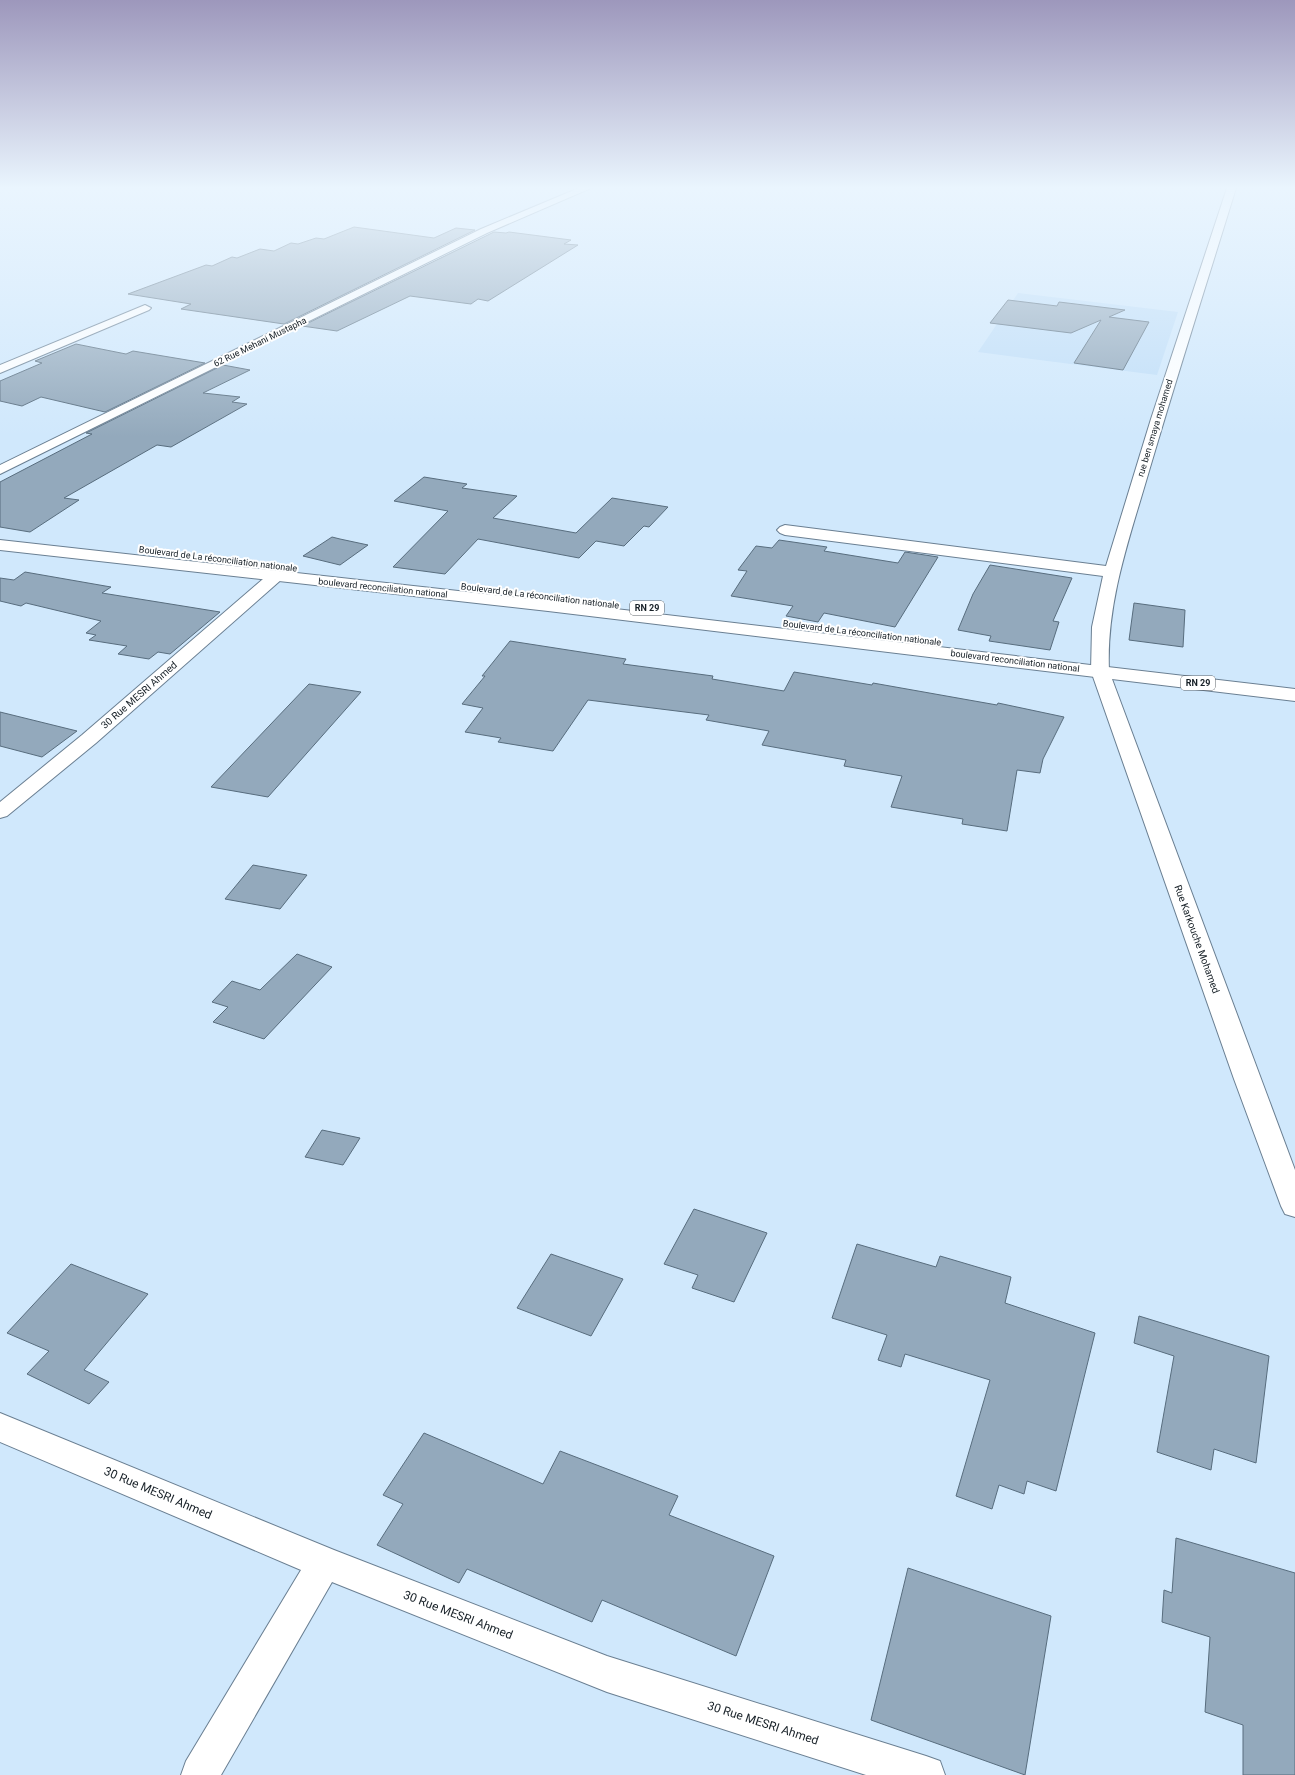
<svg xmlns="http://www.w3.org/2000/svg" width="1295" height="1775" viewBox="0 0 1295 1775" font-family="Roboto,sans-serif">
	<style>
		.built { fill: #c0def8 }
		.building { fill: #93a9bc; stroke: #586d7e }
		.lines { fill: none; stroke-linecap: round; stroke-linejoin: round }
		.minor-casing { stroke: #6a7f92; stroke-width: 2 }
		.highway-casing { stroke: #6a7f92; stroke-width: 2 }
		.minor { fill: #fff; fill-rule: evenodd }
		.highway { fill: #fff; fill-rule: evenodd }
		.labels { text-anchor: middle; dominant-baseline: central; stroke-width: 4; stroke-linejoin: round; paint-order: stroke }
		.far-street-label { font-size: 9px; fill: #172027; stroke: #fff }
		.shield { fill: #fff; stroke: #5d6368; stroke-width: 1 }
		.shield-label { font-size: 9px; font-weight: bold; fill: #172027 }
		.street-label { font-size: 10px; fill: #172027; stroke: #fff }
		.near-street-label { font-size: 12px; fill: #172027; stroke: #fff }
	</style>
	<rect width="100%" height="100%" fill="#d0e8fc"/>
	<!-- built -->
	<path class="built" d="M1018,293l160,19 -21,63 -179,-23z"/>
	<!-- building -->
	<path class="building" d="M354,227l80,11 22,-10 19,2 -191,94 -103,-15 10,-5 -63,-10 78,-29 6,1 20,-9 5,1 23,-9 14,2 17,-8 7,1 18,-6 8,1z
		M494,232l12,1 3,-1 62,8 -7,4 14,1 -90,56 -10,-2 -7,5 -61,-8 -73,35 -35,-5z
		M1008,300l49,6 2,-4 66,8 -16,7 40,5 -26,48 -49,-7 27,-43 -30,13 -81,-10z
		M76,344l50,10 7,-3 72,12 -100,49 -64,-15 -19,9 -22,-5v-20l42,-18 -7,-2z
		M223,365l27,5 -47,23 37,4 -8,5 15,2 -76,43 -14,-2 -93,53 15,2 -49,32 -30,-5v-45l92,-48 -6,-1z
		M424,477l43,7 -5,4 55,8 -24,22 83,15 36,-35 56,9 -19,20 -5,-1 -20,20 -28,-5 -17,17 -101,-19 -33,35 -52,-7 55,-56 -54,-10z
		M332,537l8,2 28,6 -28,20 -37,-9z
		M779,540l48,7 -3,4 74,12 7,-11 33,5 -43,70 -71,-14 -6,9 -32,-6 7,-10 -62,-10 16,-25 -9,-1 18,-24 16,2z
		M990,565l82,13 -19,43 6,1 -9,28 -61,-9 2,-5 -33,-6 15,-36z
		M25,572l86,15 -9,6 118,19 -50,42 -12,-2 -9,7 -31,-5 9,-8 -38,-6 7,-5 -10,-2 15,-12 -75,-18 -5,3 -21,-5v-23l14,2z
		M1134,603l51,7 -2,37 -54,-7z
		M510,641l116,18 -3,5 90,12 -1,3 72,12 10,-19 78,13 1,-2 124,22 1,-2 66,14 -21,42 -3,14 -23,-3 -10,61 -45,-7 1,-5 -72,-12 11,-31 -58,-10 2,-6 -84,-15 7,-14 -63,-11 3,-5 -121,-15 -35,51 -55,-9 3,-4 -36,-6 18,-24 -21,-4 23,-28h-3z
		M309,684l52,8 -93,105 -57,-10z
		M0,712l77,19 -35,26 -42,-11z
		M253,865l54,10 -27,34 -55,-10z
		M297,954l35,13 -68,72 -51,-17 15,-15 -16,-5 20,-21 28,9z
		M322,1130l38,8 -17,27 -38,-8z
		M694,1209l73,24 -33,69 -42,-14 6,-13 -34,-11z
		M857,1244l79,23 4,-11 71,21 -6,26 90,30 -39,158 -29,-10 -3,13 -25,-9 -7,24 -36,-13 34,-116 -85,-26 -4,13 -23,-7 9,-25 -55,-17z
		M551,1254l72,25 -32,57 -74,-28z
		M71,1264l77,30 -64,76 25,12 -20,22 -62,-30 22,-23 -42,-18z
		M1139,1316l130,40 -13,107 -42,-14 -3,21 -54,-18 17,-96 -40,-13z
		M424,1433l119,51 17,-33 118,45 -9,19 105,41 -38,100 -134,-56 -10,22 -125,-53 -8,14 -82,-38 26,-41 -20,-9z
		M1176,1538l119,35v202h-52v-50l-38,-13 5,-75 -48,-15 2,-32 8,3z
		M908,1568l143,48 -26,159 -154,-55z"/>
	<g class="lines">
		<defs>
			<path id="minor" d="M579,188h12l-104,45 -487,241v-9l481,-236z
				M1227,188h9c-29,94 -59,188 -87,283 -19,66 -43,130 -40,200l186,499v47l-10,-3 -4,-8 -47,-127 -143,-408 1,-44 11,-51 -318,-41 -5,-2 -3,-3 3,-3 5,-2 321,41 45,-147z
				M145,305l6,3 -2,2 -149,63v-8z
				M276,571l6,2 2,3 -2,3 -186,164 -89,73 -7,2v-16l82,-67 188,-162z
				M0,1413l334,137 273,106 319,100 14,5 5,14h-79l-259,-83 -275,-110 -111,193h-40l5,-14 115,-191 -301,-128z"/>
			<path id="highway" d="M0,540l548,61 747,88v12l-747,-90 -548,-61z"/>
		</defs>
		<!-- minor casing -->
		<use href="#minor" class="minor-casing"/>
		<!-- highway casing -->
		<use href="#highway" class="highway-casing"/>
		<!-- minor -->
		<use href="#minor" class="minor"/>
		<!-- highway -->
		<use href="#highway" class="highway"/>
	</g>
	<!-- sky -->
	<linearGradient id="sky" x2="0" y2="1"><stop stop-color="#9d97bc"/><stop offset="0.43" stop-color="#eaf5fe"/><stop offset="1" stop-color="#eaf5fe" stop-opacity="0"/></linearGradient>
	<rect width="1295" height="437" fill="url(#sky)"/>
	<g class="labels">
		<!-- far-street labels -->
		<g class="far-street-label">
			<text transform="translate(260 342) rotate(-26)">62 Rue Mehani Mustapha</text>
			<text transform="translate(1155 428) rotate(-73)">rue ben smaya mohamed</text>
			<text transform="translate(218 559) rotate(7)">Boulevard de La réconciliation nationale</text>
			<text transform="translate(383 588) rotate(6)">boulevard reconciliation national</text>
			<text transform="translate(540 596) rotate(7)">Boulevard de La réconciliation nationale</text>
			<text transform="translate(862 633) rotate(7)">Boulevard de La réconciliation nationale</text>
			<text transform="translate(1015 661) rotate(7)">boulevard reconciliation national</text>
		</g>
		<!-- shield labels -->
		<g class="shield">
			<rect x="630" y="601" width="34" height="14" rx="3"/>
			<rect x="1181" y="676" width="34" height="14" rx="3"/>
		</g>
		<g class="shield-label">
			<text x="647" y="608">RN 29</text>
			<text x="1198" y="683">RN 29</text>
		</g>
		<!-- street labels -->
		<g class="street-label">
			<text transform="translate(139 695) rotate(-41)">30 Rue MESRI Ahmed</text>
			<text transform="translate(1197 939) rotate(70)">Rue Karkouche Mohamed</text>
		</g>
		<!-- near-street labels -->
		<g class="near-street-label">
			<text transform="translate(158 1493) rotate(23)">30 Rue MESRI Ahmed</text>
			<text transform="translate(458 1615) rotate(21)">30 Rue MESRI Ahmed</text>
			<text transform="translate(763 1723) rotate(18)">30 Rue MESRI Ahmed</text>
		</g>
	</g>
</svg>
